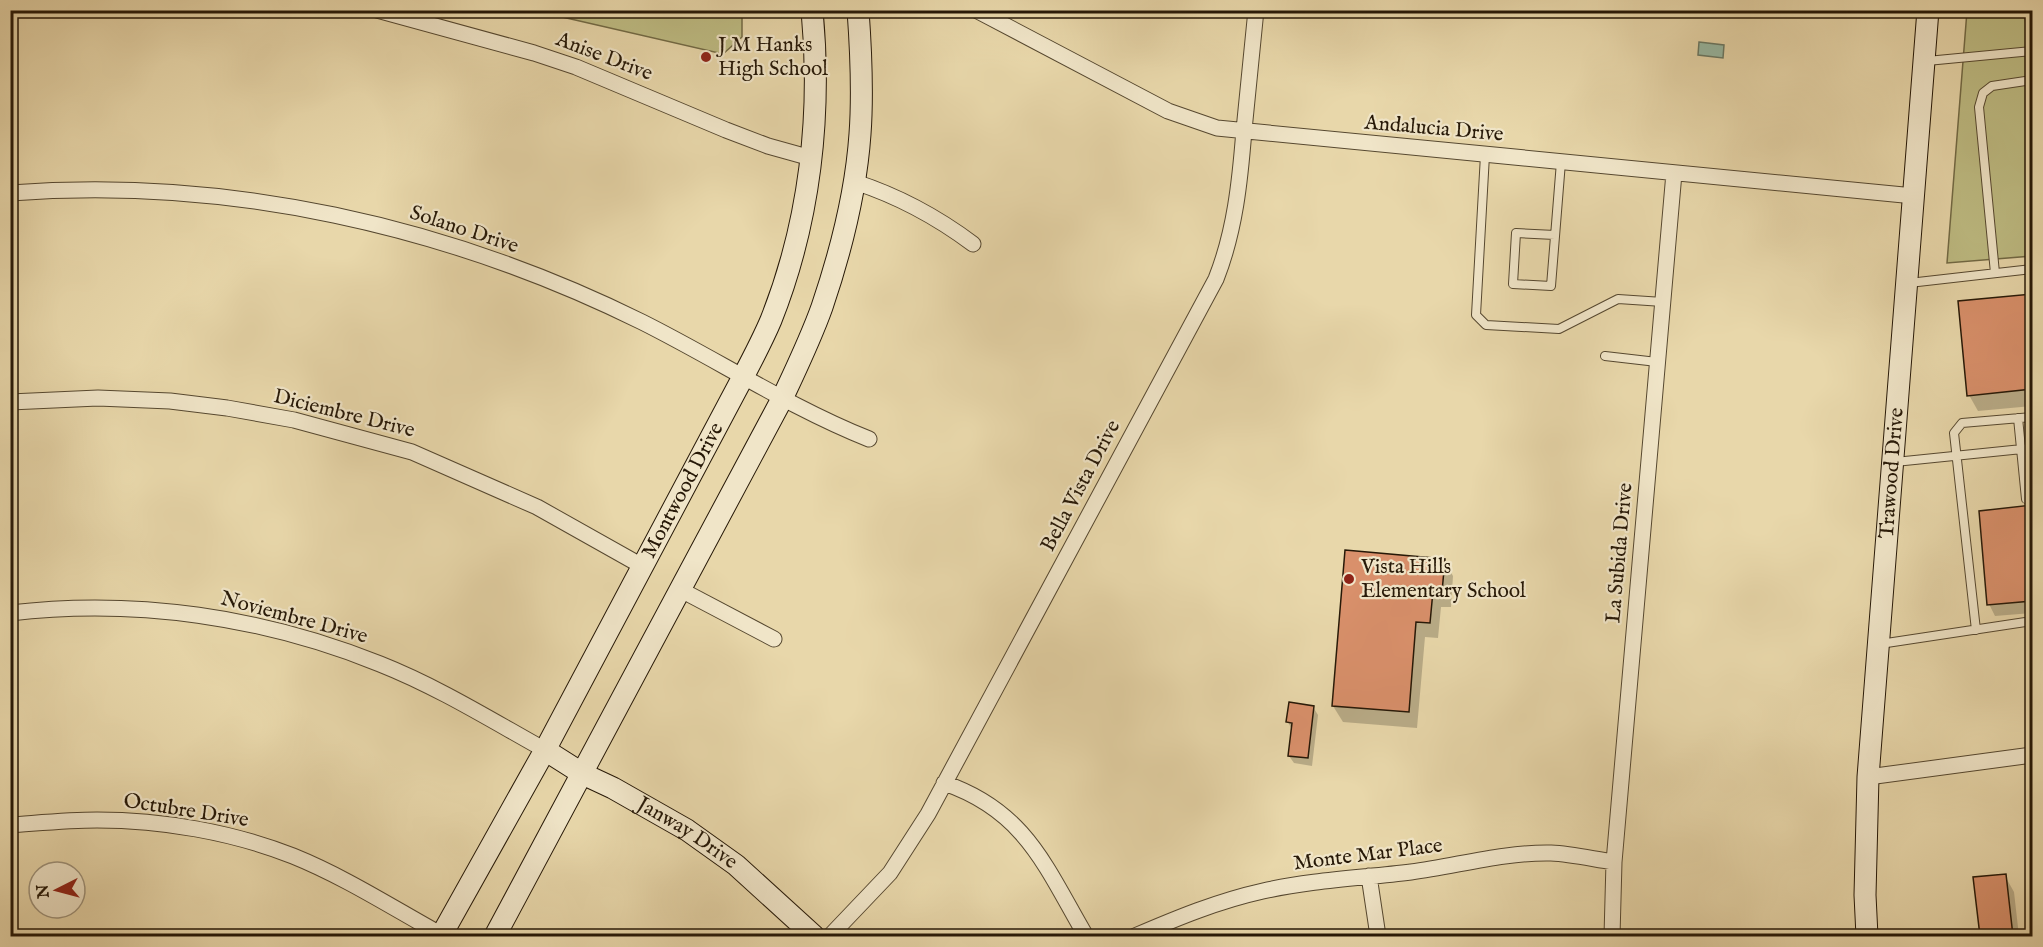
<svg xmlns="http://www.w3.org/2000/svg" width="2043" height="947" viewBox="0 0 2043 947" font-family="'IM FELL English',serif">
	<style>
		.green { fill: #bebc83; stroke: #726a45; stroke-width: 1.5 }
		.water { fill: #98baa4; stroke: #6a7965; stroke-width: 1.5 }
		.shadow { fill: #0003 }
		.building { fill: #d9906b; stroke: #261807; stroke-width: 1.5 }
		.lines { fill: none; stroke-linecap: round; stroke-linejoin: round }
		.lane-casing { stroke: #564830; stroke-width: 10 }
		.street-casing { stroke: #564830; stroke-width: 17 }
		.secondary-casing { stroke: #261807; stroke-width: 23 }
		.lane { stroke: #f0e5c8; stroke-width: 8 }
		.street { stroke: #f0e5c8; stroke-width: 15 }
		.secondary { stroke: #f0e5c8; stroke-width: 21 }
		.poi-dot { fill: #8f2418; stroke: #f0e5c8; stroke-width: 2 }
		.labels { text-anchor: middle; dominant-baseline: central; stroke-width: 4.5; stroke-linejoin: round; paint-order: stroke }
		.poi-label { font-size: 21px; fill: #261807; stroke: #f0e5c8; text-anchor: start }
		.street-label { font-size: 21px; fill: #261807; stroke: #f0e5c8 }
	</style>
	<rect width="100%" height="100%" fill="#e8d7aa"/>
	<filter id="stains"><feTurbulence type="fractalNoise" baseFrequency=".00333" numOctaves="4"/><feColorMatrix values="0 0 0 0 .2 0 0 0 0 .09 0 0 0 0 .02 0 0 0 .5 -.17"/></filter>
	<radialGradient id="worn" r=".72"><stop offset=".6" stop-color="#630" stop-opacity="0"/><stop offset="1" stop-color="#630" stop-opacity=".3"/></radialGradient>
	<!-- green -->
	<path class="green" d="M536,11h206v26l-19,17z
		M1967,11h65v245l-85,7z"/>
	<!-- water -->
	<path class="water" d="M1699,42l25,3 -1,13 -25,-3z"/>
	<!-- shadow -->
	<path class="shadow" d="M2031,296l1,3v107l-54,5 -9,-16z
		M2032,507v106l-37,3 -6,-12 -9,-92z
		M1444,560l9,16 -2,31h-10l-3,31 -13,-1 -8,91 -74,-6 -10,-16z
		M1313,707l5,8 -6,51 -18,-3 -5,-7 3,-26 -4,-8z
		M2005,876l9,16 5,44h-38l-6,-57z"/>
	<!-- building -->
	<path class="building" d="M2032,294v95l-65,7 -9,-95z
		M2032,505v96l-45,4 -8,-94z
		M1345,550l100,9 -3,33 -9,-1 -3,32 -14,-1 -7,90 -77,-6z
		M1289,702l25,4 -6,52 -20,-2 4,-33 -6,-1z
		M2006,874l7,62h-33l-7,-59z"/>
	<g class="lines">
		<defs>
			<path id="lane" d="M2029,10l3,38
				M1927,61l105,-10
				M1485,155l-9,160 10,10 73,4 59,-30 45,3
				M1555,235l-39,-2 -3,51 38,2 10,-124
				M1995,273l-16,-166 4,-14 9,-7 40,-6
				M1909,283l123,-14
				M1605,356l52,6
				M2018,418l8,81
				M1895,462l137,-14
				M1976,630l-22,-197 8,-10 70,-6
				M1880,644l152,-23"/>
			<path id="street" d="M377,10l157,43 42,14 150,63 42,16 43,12
				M976,10l192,101 49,17 697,68
				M855,182c43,14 82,35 118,62
				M10,193c217,-17 438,33 632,129 76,38 147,85 227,117
				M10,402l88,-4 72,3 57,7 67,12 118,32 125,55 105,59
				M681,590l93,49
				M10,613c125,-15 254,4 370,51 58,23 111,56 165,86
				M1868,777l164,-22
				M944,783c82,28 102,85 142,153
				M10,825c29,-2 58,-5 87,-5 65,0 135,12 196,36 52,21 100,52 149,79
				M1369,876l9,60
				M830,936l60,-63 38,-59 288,-535c19,-48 24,-98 28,-149 4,-40 8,-80 12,-120
				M1135,936c42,-18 83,-35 128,-45 49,-11 99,-13 148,-19 46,-6 93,-20 140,-19 21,1 42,6 63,9
				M1612,936l2,-74 60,-689"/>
			<g id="secondary">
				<path id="s1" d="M545,750l38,24 30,14 74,42 49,35 78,71"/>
				<path id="s2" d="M441,936l104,-186 198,-373c10,-19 20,-38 28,-57 39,-98 51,-205 41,-310"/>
				<path d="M495,936l287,-537c14,-30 29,-61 40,-92 19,-56 34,-115 38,-173 3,-41 1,-83 -2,-124"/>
				<path id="s3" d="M1867,936l-2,-41 3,-118 60,-767"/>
			</g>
		</defs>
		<!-- lane casing -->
		<use href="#lane" class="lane-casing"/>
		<!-- street casing -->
		<use href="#street" class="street-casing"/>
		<!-- secondary casing -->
		<use href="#secondary" class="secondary-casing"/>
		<!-- lane -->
		<use href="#lane" class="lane"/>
		<!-- street -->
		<use href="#street" class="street"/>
		<!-- secondary -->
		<use href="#secondary" class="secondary"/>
	</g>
	<!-- markers -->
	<g class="poi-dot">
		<circle cx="706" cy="57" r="6"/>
		<circle cx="1349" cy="579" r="6"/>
	</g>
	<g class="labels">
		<!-- poi labels -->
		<g class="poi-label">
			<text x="718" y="45">J M Hanks<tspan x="718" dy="24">High School</tspan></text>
			<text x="1361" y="567">Vista Hills<tspan x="1361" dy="24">Elementary School</tspan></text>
		</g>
		<!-- street labels -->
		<g class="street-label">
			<text transform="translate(604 57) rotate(21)">Anise Drive</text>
			<text transform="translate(1434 129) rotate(5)">Andalucia Drive</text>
			<text transform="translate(464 230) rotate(18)">Solano Drive</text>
			<text transform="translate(344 414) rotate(14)">Diciembre Drive</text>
			<text stroke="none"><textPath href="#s3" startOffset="464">Trawood Drive</textPath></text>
			<text transform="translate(1081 486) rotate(-62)">Bella Vista Drive</text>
			<text stroke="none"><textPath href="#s2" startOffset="507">Montwood Drive</textPath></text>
			<text transform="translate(1620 553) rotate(-85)">La Subida Drive</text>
			<text transform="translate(294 618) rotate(15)">Noviembre Drive</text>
			<text transform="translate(186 811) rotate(9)">Octubre Drive</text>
			<text stroke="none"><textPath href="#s1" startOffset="165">Janway Drive</textPath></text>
			<text transform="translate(1368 855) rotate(-7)">Monte Mar Place</text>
		</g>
	</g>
	<!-- margin -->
	<rect width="2043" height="947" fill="none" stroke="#e8d7aa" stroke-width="36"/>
	<rect x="12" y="12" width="2019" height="923" fill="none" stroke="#261807" stroke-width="3"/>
	<rect x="18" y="18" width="2007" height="911" fill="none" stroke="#261807" stroke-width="1.5"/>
	<!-- north arrow -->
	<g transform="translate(57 890) rotate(264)"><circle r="28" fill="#f0e5c8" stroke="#9f937b" stroke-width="1.5"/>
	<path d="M0-4.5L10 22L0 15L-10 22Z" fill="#8f2418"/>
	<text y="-9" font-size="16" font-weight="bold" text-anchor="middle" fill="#261807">N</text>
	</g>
	<rect width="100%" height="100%" filter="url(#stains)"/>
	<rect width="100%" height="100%" fill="url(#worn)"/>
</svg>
